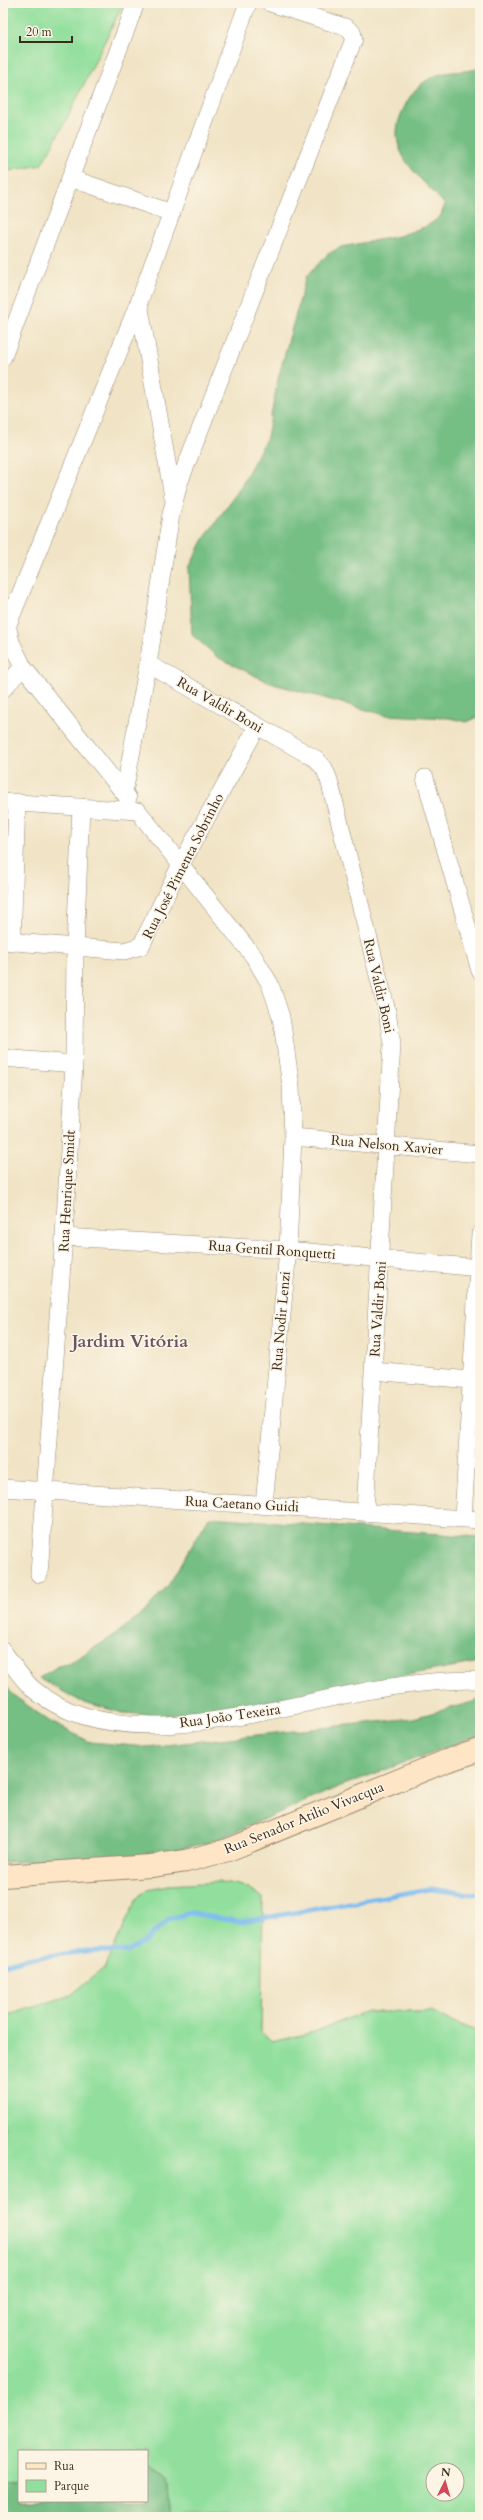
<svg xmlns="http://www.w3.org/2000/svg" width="483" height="2520" viewBox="0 0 483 2520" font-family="Cardo,serif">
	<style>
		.green { fill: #92df9d; stroke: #66845e; fill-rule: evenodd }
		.forest { fill: #75be84; stroke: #587451 }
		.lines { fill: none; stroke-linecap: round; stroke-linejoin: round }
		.stream { stroke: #7bbbef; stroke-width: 5 }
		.street-casing { stroke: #968772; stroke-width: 18 }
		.secondary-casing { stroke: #968772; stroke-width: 24 }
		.street { stroke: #fff; stroke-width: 17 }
		.secondary { stroke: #fee5c5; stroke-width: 22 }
		.labels { text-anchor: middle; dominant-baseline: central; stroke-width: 3; stroke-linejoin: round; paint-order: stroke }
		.street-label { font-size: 14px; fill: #3b2a1e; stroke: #fcf5e5 }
		.district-label { font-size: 18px; font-weight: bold; fill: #685462; stroke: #fcf5e5 }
	</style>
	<rect width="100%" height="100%" fill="#fcf5e5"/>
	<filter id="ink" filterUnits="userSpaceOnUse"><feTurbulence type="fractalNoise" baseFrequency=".025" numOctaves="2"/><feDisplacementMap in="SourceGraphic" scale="8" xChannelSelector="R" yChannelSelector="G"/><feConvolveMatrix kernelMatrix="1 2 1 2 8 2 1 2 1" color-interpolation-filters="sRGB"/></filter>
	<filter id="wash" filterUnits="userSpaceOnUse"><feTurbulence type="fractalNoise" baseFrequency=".012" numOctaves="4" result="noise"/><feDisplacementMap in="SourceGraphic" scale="16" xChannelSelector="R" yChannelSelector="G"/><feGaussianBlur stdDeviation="0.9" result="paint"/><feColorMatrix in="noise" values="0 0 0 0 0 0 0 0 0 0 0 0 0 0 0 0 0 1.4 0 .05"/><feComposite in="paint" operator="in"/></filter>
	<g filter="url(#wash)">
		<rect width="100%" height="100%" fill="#f1e4c6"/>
		<!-- green -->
		<path class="green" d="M3,3h121c-28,54 -52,110 -83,162l-38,7z
			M221,1882c17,2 28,5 42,16l-2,135 12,9 41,-10 50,-20h67l49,21v484h-310l-4,-38 -19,-16v-12h-128v31l-16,3v-471h9l59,-19 33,-27 33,-70 10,-9 22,-4zM433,2470h24v24h-24z"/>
		<!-- forest -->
		<path class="forest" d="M480,68v648l-13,6 -18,-4 -64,-3 -115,-32 -51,-25 -27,-23 -3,-67 15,-29 36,-51 27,-51 11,-58 28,-102 22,-23 13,-7 58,-11 28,-10 13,-9 5,-12c-25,-30 -64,-53 -41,-97 7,-15 15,-25 31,-32 15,-6 30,-3 45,-8z
			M209,1517l271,20v125l-96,17 -109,26 -85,13 -67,-5 -43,-12 -41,-23 19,-12 10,-2 47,-29 30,-24 25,-28z
			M3,1681l10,14 36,26 41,21 57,5 266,-29 67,-18v35l-142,52 -126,55 -81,17 -128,3z
			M147,2463l19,16 4,38h-167v-32l16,-3v19h128z"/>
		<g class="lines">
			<!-- stream -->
			<path class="stream" d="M3,1965l22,-6 61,-8h41l17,-8 25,-24 21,-6 52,9 187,-33 51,6"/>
		</g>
	</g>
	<g filter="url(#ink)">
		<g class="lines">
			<defs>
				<path id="street" d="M70,178l102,35
					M139,303l34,194
					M3,357l133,-354
					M3,606l8,36 12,25 105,131
					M7,627l132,-325 109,-299
					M148,664l168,95 8,9 5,12 58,231 5,33 -27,467
					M3,689l20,-22
					M425,778l55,193
					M124,793l24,-129 23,-150 8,-31 175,-444 -2,-7 -7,-5 -75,-24
					M3,802l135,9 116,146 16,27 11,33 10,69 2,51 -5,113 -24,255
					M3,941l121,10 17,-5 40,-82 76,-137
					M12,942l5,-140
					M3,1058l71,6
					M293,1137l187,17
					M64,1237l224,13 192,18
					M374,1371l106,10
					M3,1488l477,32
					M463,1518l17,-284
					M39,1574l25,-337 10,-173 1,-116 6,-141
					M3,1651c9,13 18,27 30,38 82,69 230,21 323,4 40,-8 83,-13 124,-13"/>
				<path id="secondary" d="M3,1876l148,-10 35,-5 42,-11 218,-89 34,-11"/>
			</defs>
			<!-- street casing -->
			<use href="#street" class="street-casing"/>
			<!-- secondary casing -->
			<use href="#secondary" class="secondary-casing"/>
			<!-- street -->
			<use href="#street" class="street"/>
			<!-- secondary -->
			<use href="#secondary" class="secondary"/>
		</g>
	</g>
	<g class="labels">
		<!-- street labels -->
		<g class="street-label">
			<text transform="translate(220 705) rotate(30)">Rua Valdir Boni</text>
			<text transform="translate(183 866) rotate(-63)">Rua José Pimenta Sobrinho</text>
			<text transform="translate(379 986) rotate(77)">Rua Valdir Boni</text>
			<text transform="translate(387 1145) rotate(5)">Rua Nelson Xavier</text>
			<text transform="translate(67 1191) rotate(-87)">Rua Henrique Smidt</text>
			<text transform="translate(272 1250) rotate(4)">Rua Gentil Ronquetti</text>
			<text transform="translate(378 1309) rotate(-86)">Rua Valdir Boni</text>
			<text transform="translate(281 1321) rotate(-85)">Rua Nodir Lenzi</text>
			<text transform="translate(242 1504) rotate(3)">Rua Caetano Guidi</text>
			<text transform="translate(230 1716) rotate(-8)">Rua João Texeira</text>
			<text transform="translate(304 1818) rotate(-22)">Rua Senador Atilio Vivacqua</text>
		</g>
		<!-- district labels -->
		<g class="district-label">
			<text x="130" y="1341">Jardim Vitória</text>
		</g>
	</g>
	<!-- margin -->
	<rect width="483" height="2520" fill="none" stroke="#fcf5e5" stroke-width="16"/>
	<!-- legend -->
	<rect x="18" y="2450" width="130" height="52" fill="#fcf5e5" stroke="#afa495"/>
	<rect x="26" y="2463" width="20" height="6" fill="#fee5c5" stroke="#afa495"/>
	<text x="54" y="2470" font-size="12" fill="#3b2a1e">Rua</text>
	<rect x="26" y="2480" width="20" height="12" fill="#92df9d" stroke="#afa495"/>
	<text x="54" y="2490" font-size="12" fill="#3b2a1e">Parque</text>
	<!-- north arrow -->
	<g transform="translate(445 2482) rotate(5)"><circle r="19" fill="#fcf5e5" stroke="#afa495"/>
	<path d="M0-3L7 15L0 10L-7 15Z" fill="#d1495b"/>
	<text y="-6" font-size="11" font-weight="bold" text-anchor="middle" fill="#3b2a1e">N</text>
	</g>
	<!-- scale -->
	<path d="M20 36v6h52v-6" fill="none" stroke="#3b2a1e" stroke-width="2"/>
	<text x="26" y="36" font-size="12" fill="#3b2a1e" stroke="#fcf5e5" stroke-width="3" paint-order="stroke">20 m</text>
</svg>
